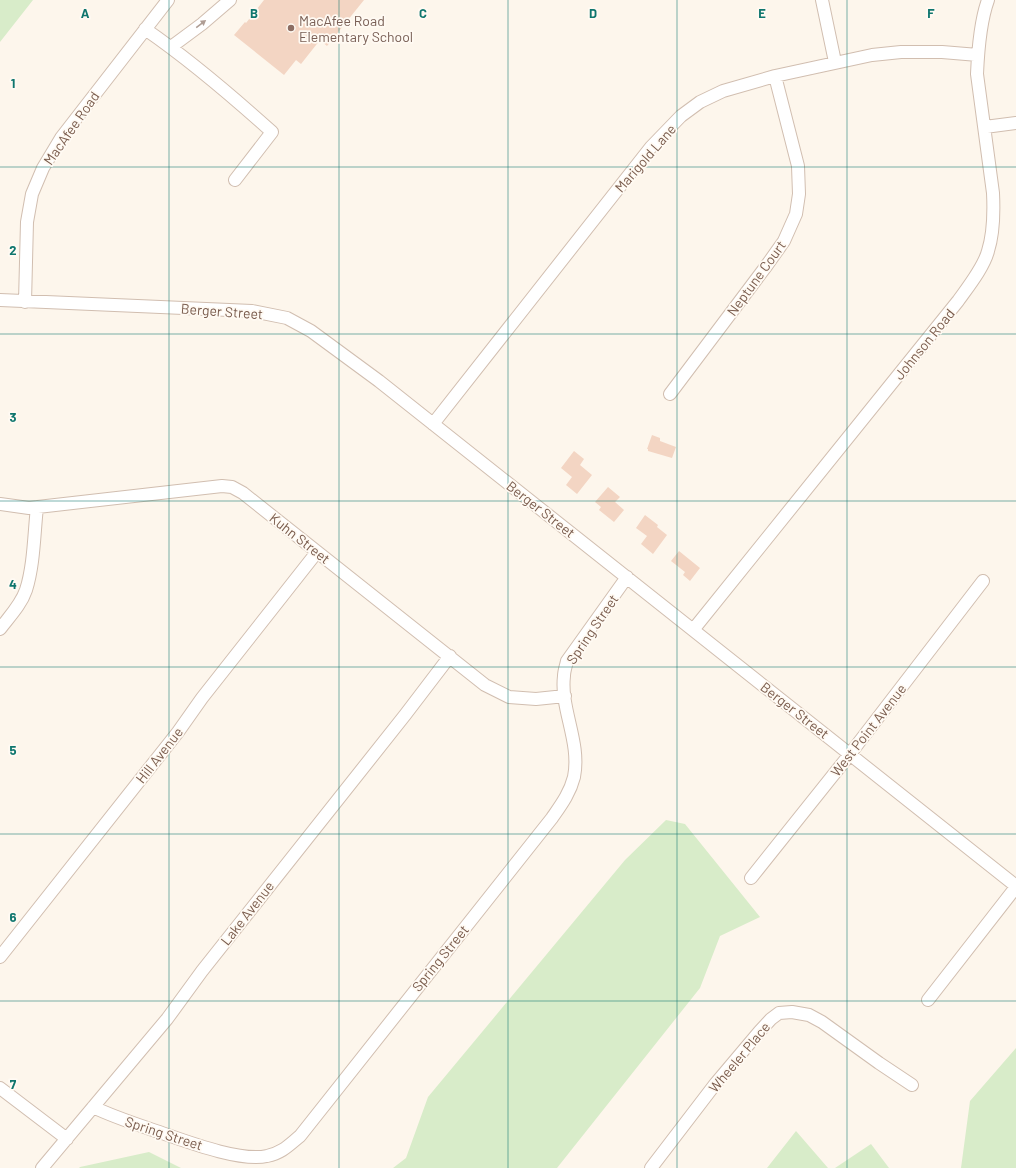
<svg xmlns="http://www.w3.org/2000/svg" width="1016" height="1168" viewBox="0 0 1016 1168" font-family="Barlow,sans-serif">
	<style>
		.green { fill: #d8ecc9 }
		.building { fill: #f3d5c3 }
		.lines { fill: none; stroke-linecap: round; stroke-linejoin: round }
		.minor-casing { stroke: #d1beb0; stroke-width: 14 }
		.minor { stroke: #fff; stroke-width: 12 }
		.oneway { fill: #af9d94 }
		.grid { fill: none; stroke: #0f766e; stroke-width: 1; stroke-opacity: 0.55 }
		.education-dot { fill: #8d6e63; stroke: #fffaf3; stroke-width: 1.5 }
		.labels { text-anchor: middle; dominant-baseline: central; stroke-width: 3.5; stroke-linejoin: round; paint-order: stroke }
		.education-label { font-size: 14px; fill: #785e54; stroke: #fffaf3; text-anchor: start }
		.street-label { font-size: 14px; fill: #7a5c4d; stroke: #fffaf3 }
		.grid-label { font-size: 13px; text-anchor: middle; font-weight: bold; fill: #0f766e; stroke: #fffaf3; stroke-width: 3.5; stroke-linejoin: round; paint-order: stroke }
	</style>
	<rect width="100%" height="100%" fill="#fdf6ec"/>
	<!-- green -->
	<path class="green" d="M0,0h33l-33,42z
		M666,820l19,4 75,93 -40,19 -20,52 -143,180h-164l13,-10 22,-61 197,-237z
		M1016,1048v120h-55l9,-67z
		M796,1131l32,37h-61z
		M871,1144l18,24h-54z
		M149,1152l32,16h-102l1,-1z"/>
	<!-- building -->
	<path class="building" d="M264,0h100l-37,46 -7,-6 -19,24 -5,-4 -12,15 -50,-40 11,-13 1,1z
		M652,435l8,3v3l16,6 -4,11 -24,-7v-2h-1z
		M574,451l10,8 -4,6 12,10 -15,19 -11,-9 6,-8 -11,-9z
		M608,487l12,10 -5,5 9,8 -10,12 -15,-12 2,-3 -6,-5z
		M645,515l13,10 -1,2 10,8 -14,19 -12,-10 6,-8 -11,-8z
		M679,551l21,17 -10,13 -7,-6 2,-3 -14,-11z"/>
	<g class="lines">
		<defs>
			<path id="minor" d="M822,0l13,62
				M145,29c45,31 87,67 127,103l-37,48
				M171,47l31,-23 28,-24
				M985,127l31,-4
				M0,300l252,11 35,7 24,13 68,50 637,505
				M25,302l2,-80 5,-28 11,-26 18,-30 107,-138
				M670,394l97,-129 17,-24 12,-27 3,-20 -1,-28 -23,-90
				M433,424l218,-277 30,-31 19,-14 23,-11 52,-15 97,-21 29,-3h41l36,3
				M0,504l29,4 193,-22 10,1 11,6 242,192 24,12 27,2 29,-3
				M0,629c9,-12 21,-24 26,-39 8,-25 8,-56 11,-83
				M693,630l265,-329c10,-14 26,-34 30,-50 6,-19 6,-38 5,-58l-16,-119c1,-23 3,-52 11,-74
				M751,878l99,-124 133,-173
				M0,957l178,-225 24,-34 115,-146
				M928,1000l88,-113
				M0,1088l67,51
				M93,1107c23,11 46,18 69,26 26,9 79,29 105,23 15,-3 22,-11 33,-20l252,-318c9,-13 18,-25 22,-41 7,-35 -14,-68 -10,-101 0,-5 2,-10 3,-15l60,-84
				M42,1168l125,-149 35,-48 203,-256 45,-59
				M651,1168l65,-85 43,-51 12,-13 8,-6 13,-1 17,3 13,7 57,41 33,22"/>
		</defs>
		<!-- minor casing -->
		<use href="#minor" class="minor-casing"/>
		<!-- minor -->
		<use href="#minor" class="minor"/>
	</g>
	<!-- one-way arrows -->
	<defs><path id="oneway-solid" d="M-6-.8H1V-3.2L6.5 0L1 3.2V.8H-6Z"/></defs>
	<use class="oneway" href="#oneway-solid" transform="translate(201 24) rotate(-37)"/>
	<!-- grid -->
	<path class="grid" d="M169,0v1168M339,0v1168M508,0v1168M677,0v1168M847,0v1168M0,167h1016M0,334h1016M0,501h1016M0,667h1016M0,834h1016M0,1001h1016"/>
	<!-- markers -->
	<circle class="education-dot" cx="291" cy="28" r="4"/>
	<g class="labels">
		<!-- education labels -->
		<g class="education-label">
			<text x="299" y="20">MacAfee Road<tspan x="299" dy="16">Elementary School</tspan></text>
		</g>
		<!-- street labels -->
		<g class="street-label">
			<text transform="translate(71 128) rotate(-55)">MacAfee Road</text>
			<text transform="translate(645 158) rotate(-49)">Marigold Lane</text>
			<text transform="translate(756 278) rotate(-54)">Neptune Court</text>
			<text transform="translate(222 311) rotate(4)">Berger Street</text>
			<text transform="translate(924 344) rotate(-51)">Johnson Road</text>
			<text transform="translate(541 509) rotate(38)">Berger Street</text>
			<text transform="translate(300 538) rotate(38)">Kuhn Street</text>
			<text transform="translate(592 629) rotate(-56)">Spring Street</text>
			<text transform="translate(795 710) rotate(38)">Berger Street</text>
			<text transform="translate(868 730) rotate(-52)">West Point Avenue</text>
			<text transform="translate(159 755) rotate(-52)">Hill Avenue</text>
			<text transform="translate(247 913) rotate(-52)">Lake Avenue</text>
			<text transform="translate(440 958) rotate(-51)">Spring Street</text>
			<text transform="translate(739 1057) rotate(-50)">Wheeler Place</text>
			<text transform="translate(164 1133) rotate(18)">Spring Street</text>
		</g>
	</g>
	<g class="grid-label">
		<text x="85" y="18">A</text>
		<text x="254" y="18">B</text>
		<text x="423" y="18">C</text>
		<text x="593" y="18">D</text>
		<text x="762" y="18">E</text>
		<text x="931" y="18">F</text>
		<text x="13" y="88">1</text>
		<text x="13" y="255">2</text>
		<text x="13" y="422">3</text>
		<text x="13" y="589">4</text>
		<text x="13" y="755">5</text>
		<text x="13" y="922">6</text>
		<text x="13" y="1089">7</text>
	</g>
</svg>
